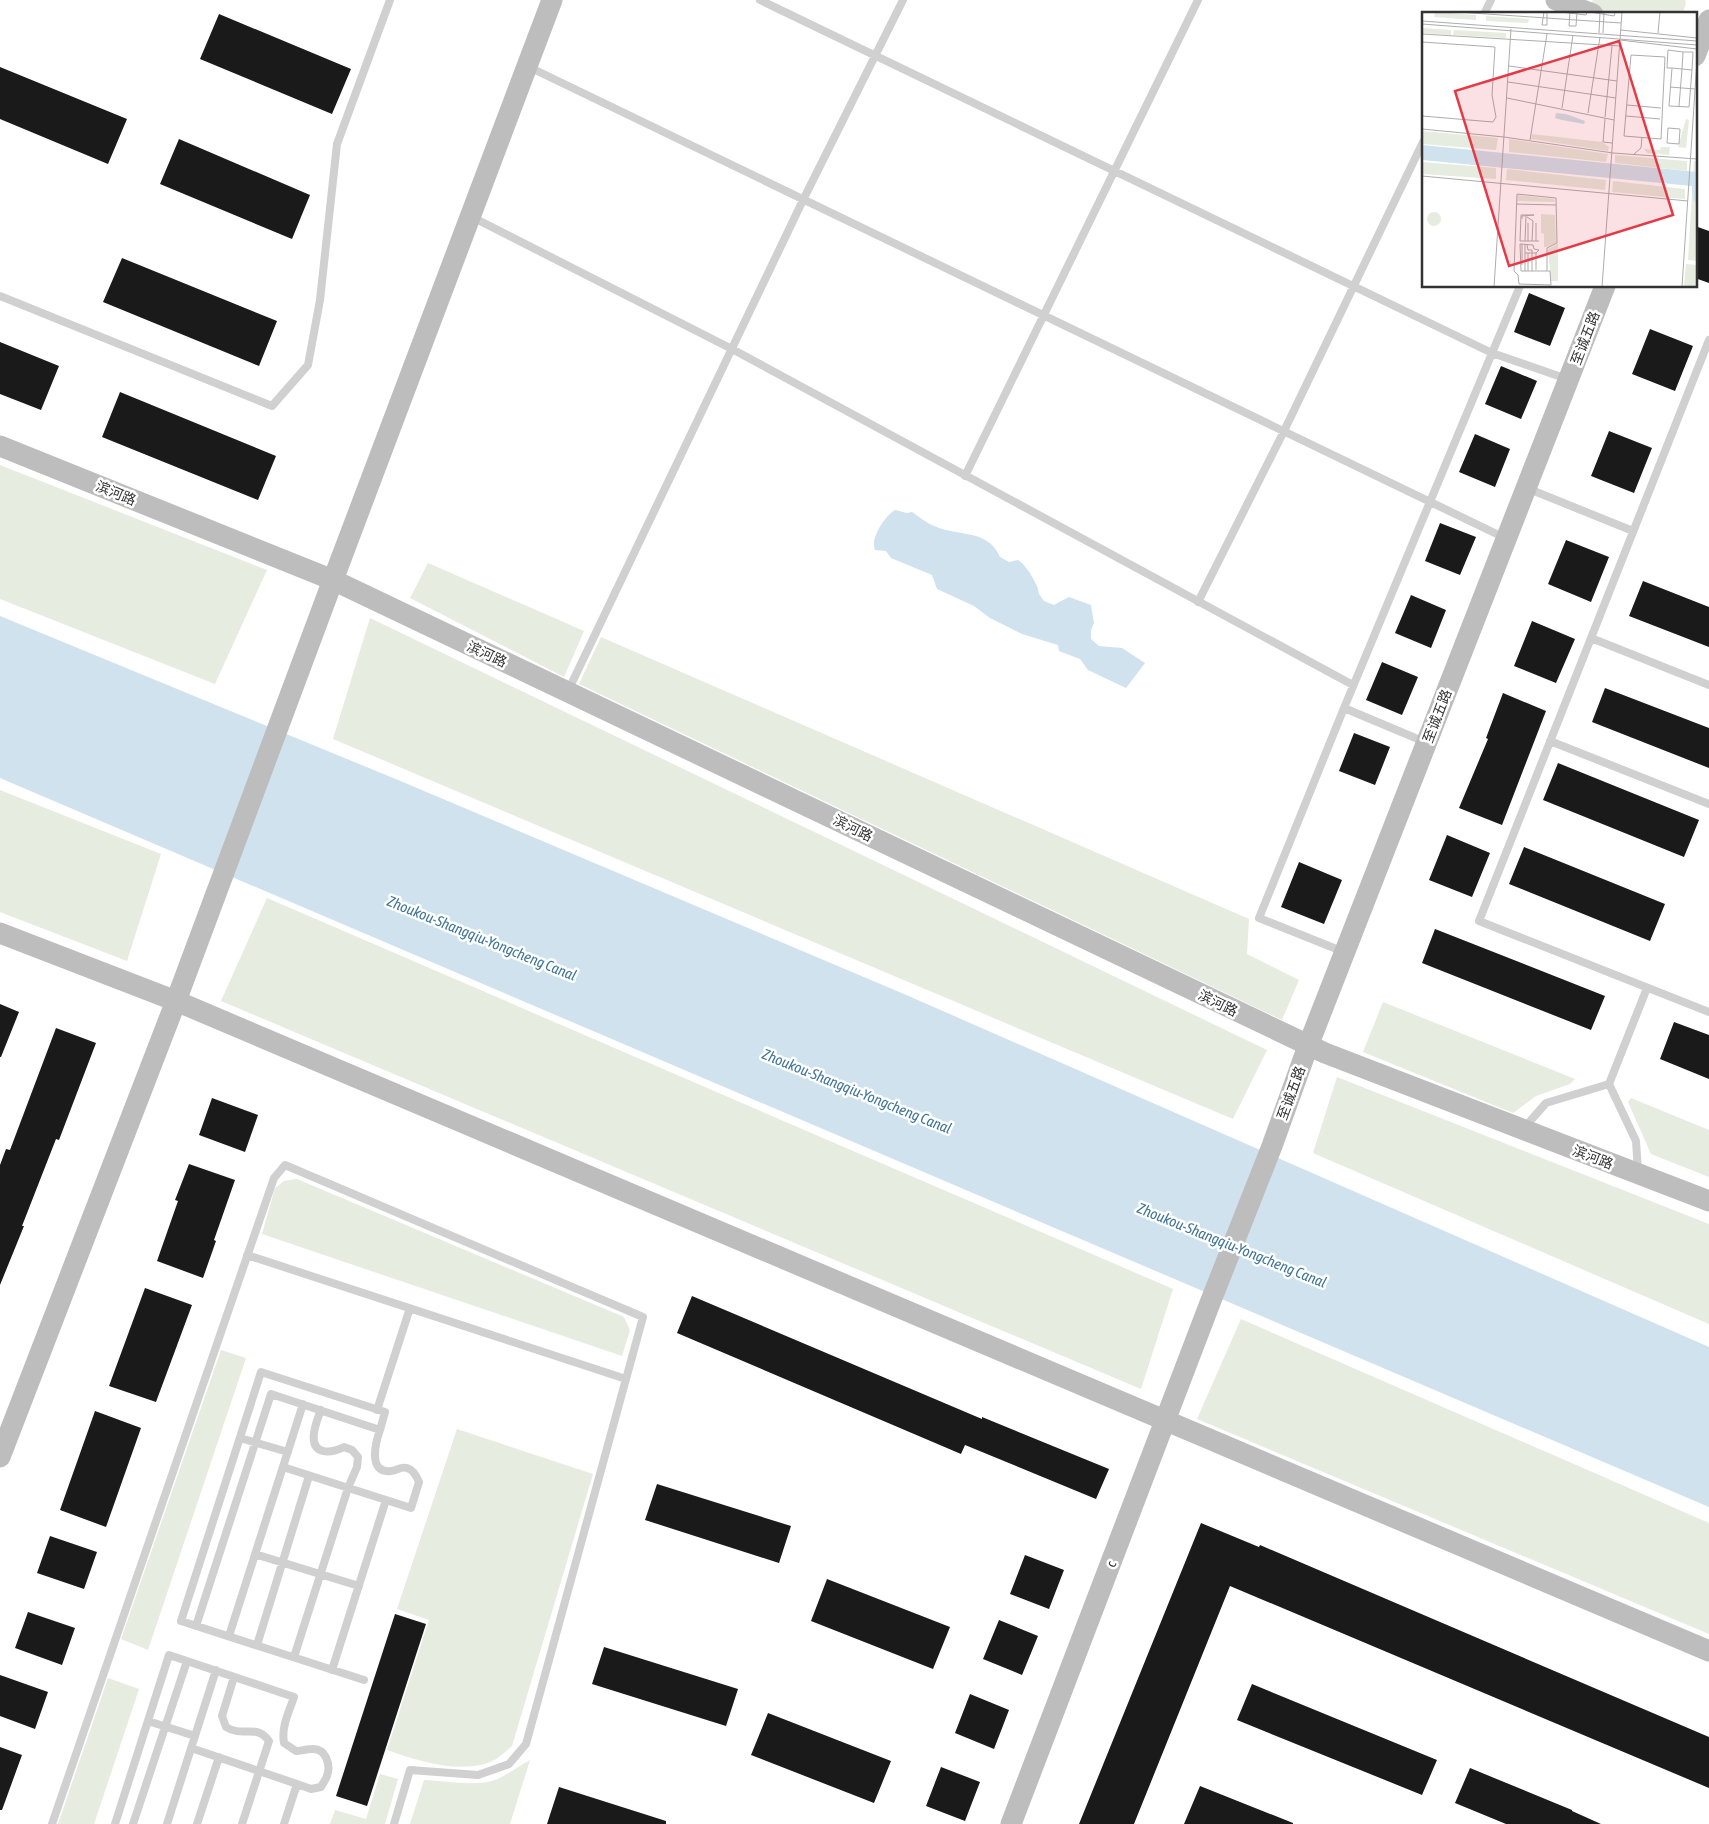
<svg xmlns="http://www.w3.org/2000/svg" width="1709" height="1824" viewBox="0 0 1709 1824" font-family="'Asap Condensed','Noto Sans SC',sans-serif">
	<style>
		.green { fill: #e6ecdf }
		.water { fill: #cfe2ee }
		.building { fill: #1a1a1a }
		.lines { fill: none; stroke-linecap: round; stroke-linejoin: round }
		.lane { stroke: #d0d0d0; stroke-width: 8 }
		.secondary { stroke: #bdbdbd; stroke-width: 21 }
		.labels { text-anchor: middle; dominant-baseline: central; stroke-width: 5; stroke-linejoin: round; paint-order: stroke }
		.street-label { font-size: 14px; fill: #333; stroke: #fff }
		.water-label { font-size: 15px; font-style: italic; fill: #3f7597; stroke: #fff }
		.inset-road { fill: none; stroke: #adadad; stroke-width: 1 }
		.view { fill: #e63946; fill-opacity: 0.15; stroke: #e63946; stroke-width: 2.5 }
		.inset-edge { fill: none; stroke: #333; stroke-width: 2.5 }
	</style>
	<rect width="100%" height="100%" fill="#fff"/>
	<!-- green -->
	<path class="green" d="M1593,0h92l1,4 -4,10h-76l-16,-7z
		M0,465l267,105 -52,114 -215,-85z
		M428,563l156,68 -20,46 -154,-79z
		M370,618l897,432 -34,69 -900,-380z
		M601,637l648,282 -2,35 52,26 -17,40 -703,-336z
		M0,790l161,64 -34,107 -127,-49z
		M267,898l906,391 -32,100 -920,-388z
		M1383,1002l192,77 -5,5 -34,12 -23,17 -150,-61z
		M1337,1077l372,147v100l-396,-171z
		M1631,1098l78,32v47l-58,-23 -23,-52z
		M297,1179l327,138 6,13 -8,26 -360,-122 13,-46 9,-7z
		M1241,1319l468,204v111l-512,-215z
		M221,1350l25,8 -98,292 -27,-11z
		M457,1429l136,45 -81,272c-6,5 -14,13 -22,16 -32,12 -72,-1 -103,-12l42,-130 -32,-11z
		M108,1678l31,11 -45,135h-36z
		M530,1760l-20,64h-100l14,-44c19,1 50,6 68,1 11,-3 27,-15 38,-21z
		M380,1774l18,5 -13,45h-55l5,-14 31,9z"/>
	<!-- water -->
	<path class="water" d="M895,510l12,3 5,-1c6,4 13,10 20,13 24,12 56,3 68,32l9,5 9,-2 5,4 7,9 7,13 2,8 5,7 10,4 15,-8 22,8 3,18 -3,7v9l8,7 23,2 23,15 -19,25 -38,-18 -8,-11 -21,-8 -1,-6 -36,-11 -32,-16 -16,-12 -37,-17 -5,-14 -41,-17 -5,-7 -11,-1c-5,-12 10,-34 20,-40z
		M0,616l398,164 506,214 805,353v160l-1709,-729z"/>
	<!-- building -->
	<path class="building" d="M219,14l132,55 -19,45 -132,-55z
		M0,67l127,52 -19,45 -108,-45z
		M179,139l131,56 -18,44 -132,-55z
		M1695,226l14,5v52l-14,-5z
		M122,258l155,63 -18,45 -156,-64z
		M1529,293l36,15 -15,38 -36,-14z
		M1650,329l43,17 -18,45 -43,-17z
		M0,342l59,24 -18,44 -41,-16z
		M1501,366l36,15 -16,38 -36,-15z
		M120,392l156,64 -18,44 -156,-63z
		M1609,431l43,17 -18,45 -43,-17z
		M1475,434l35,15 -15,38 -36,-15z
		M1440,523l36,14 -16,38 -35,-14z
		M1566,540l43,17 -18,45 -43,-18z
		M1643,581l66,26v40l-80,-31z
		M1411,595l35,15 -15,38 -36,-15z
		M1532,621l43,18 -19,44 -42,-17z
		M1382,662l36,15 -16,38 -36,-15z
		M1605,688l104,40v40l-117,-46z
		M1503,693l43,18 -44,114 -43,-17 29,-69 -2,-1z
		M1354,733l36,14 -15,38 -36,-14z
		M1558,763l141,57 -15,37 -141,-57z
		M1447,835l43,18 -18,44 -43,-17z
		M1524,847l141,57 -15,37 -141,-57z
		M1299,862l43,18 -18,44 -43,-17z
		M1435,929l170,67 -14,34 -169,-67z
		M0,1004l19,8 -18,45h-1z
		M1674,1022l35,13v44l-49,-20z
		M56,1028l40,15 -37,97 -3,-1 -34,87h2l-24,59v-120l6,-16 4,1z
		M212,1098l46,17 -13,37 -46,-17z
		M189,1164l46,16 -21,60 2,1 -13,37 -46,-17 21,-60 -3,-1z
		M145,1288l47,17 -36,97 -47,-16z
		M692,1296l290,123v-2l127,52 -13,30 -131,-54 -4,9 -284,-121z
		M95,1411l46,17 -35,99 -46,-17z
		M657,1484l134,42 -12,37 -134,-43z
		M1201,1523l58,24 1,-2 449,192v51l-479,-202 -96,238h-55z
		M50,1536l47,16 -13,37 -47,-16z
		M1025,1555l39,15 -15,39 -39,-15z
		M827,1579l123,48 -17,42 -122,-48z
		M28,1612l47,16 -13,37 -47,-17z
		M395,1614l31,10 -59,182 -31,-10z
		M999,1620l39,16 -16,39 -39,-16z
		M604,1647l134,42 -12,37 -134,-42z
		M0,1675l48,17 -13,37 -35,-13z
		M1252,1684l185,76 -15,35 -185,-75z
		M970,1694l39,16 -15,39 -39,-16z
		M768,1713l123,48 -17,42 -123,-48z
		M0,1747l22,8 -20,55h-2z
		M941,1767l39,15 -15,39 -39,-15z
		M1470,1768l102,42v1l29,13h-95l-51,-21z
		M1200,1786l93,37v1h-109z
		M559,1787l107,34v3h-119z"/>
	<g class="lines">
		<!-- lane -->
		<path class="lane" d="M760,0l732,353 75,26
			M1484,14l7,-14
			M529,67l976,471
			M472,217l260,132 621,336
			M0,296l272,110 36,-41 12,-65 17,-156 53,-144
			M1709,340l-230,581 230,91
			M965,476l233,-476
			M1529,489l104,42
			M1198,602l86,-171 139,-289
			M1591,638l118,47
			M568,691l236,-493 99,-198
			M1344,708l-85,210 85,34
			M1550,741l159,63
			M1425,742l-81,-34 176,-422
			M1609,1084l27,57 2,30
			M1524,1128l22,-25 63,-19 38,-96
			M247,1255l379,124
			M377,1410l33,-102
			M240,1438l48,14
			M283,1467l128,41 8,-26c-2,-5 -5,-12 -12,-14 -6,-2 -11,3 -16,3 -24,3 -15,-30 -11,-41
			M255,1554l104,32
			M196,1626l75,-232 109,36 5,-18 -124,-40 -80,249c61,20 122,39 183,59
			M229,1636l74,-232
			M257,1645l52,-169
			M294,1657l54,-169 9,-21 1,-10 -6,-7 -8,-3c-14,7 -33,8 -30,-14 1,-7 4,-16 7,-23
			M332,1670l54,-170
			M234,1677l-12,39 4,11c17,11 30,-4 43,14l-27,83
			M148,1721l47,15
			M191,1748l106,36 -13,40
			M52,1824l222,-646 11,-13 358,152 -117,427 -17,20 -31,11 -68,-5 -16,54
			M115,1824l54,-169 125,42c-5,15 -13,30 -10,46l12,8c5,0 10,-2 16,-2 14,-1 19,16 15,27 -1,3 -4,7 -6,11l-10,2 -14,-5
			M133,1824l54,-163
			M167,1824l49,-154
			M197,1824l22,-67"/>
		<!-- secondary -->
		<path class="secondary" d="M1556,0l37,14
			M1695,56l14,-36
			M0,446l333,134 992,473 384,148
			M0,933l176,68 1533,650
			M0,1457l176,-456 157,-421 219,-580
			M1011,1824l199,-521 62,-157 36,-100 297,-760"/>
	</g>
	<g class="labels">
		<!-- street labels -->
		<g class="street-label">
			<text transform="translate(1585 338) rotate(-69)">至诚五路</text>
			<text transform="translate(116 493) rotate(22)">滨河路</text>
			<text transform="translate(487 654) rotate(25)">滨河路</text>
			<text transform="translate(1437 716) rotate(-69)">至诚五路</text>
			<text transform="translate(853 828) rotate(26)">滨河路</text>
			<text transform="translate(1218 1003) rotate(26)">滨河路</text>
			<text transform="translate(1291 1093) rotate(-70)">至诚五路</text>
			<text transform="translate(1593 1157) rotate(21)">滨河路</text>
			<text transform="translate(1111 1564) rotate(-69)">c</text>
		</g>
		<!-- water labels -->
		<g class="water-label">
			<text transform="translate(482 938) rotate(22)">Zhoukou-Shangqiu-Yongcheng Canal</text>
			<text transform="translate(857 1091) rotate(22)">Zhoukou-Shangqiu-Yongcheng Canal</text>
			<text transform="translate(1232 1245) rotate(22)">Zhoukou-Shangqiu-Yongcheng Canal</text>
		</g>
	</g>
	<!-- overview -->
	<g transform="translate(1422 12)">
		<rect width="275" height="275" fill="#fff"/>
		<path d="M13,0l41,3v5l-42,-3zM64,4l43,3 -1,4 -42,-2zM0,16l29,2v5l-29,-2zM32,18l52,3v5l-53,-3zM264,107l3,1 -3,28 -8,-1zM0,119l76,7 -2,12 -74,-6zM110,122l70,8 7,5 -1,4 -77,-12zM87,127l99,15 -2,8 -97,-10zM239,135h9l-1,8 -22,-2 -3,-4 16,1zM193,143l72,6v10l-72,-8zM272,149h3v100l-9,-1zM0,150l74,6v11l-74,-5zM85,157l99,11 -1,10 -99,-10zM191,169l72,8v10l-73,-7zM96,183l36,4 1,3 -38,-1zM5 207a7 7 0 1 1 14 0a7 7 0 1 1-14 0ZM119,202l14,1 1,28 -9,4h-3v-13l-3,-1zM136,232v37h-7l-3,-32zM264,252l11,1v22h-13z" fill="#e6ecdf"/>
		<path d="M134,101l10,1 19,7 -1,3 -22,-4 -7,-2zM0,133l275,27v32l-4,-4 -1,-14 -270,-26z" fill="#cfe2ee"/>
		<path class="inset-road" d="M35,0l164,11M122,0l-2,13h5v-13M138,0l26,3 1,-3M148,0l-1,14h7l1,-14M168,0l24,4 1,-4M0,9l275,20M0,12l275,21M199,18l76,8M177,21l1,-21M181,21l1,-21M236,21l2,-21M0,22l198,12M198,28l77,9M0,30l73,5 -3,48 4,22 -3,5 -71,-6M261,40h10l-1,18M209,43l34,2 -4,82 -37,-3zM87,54l108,15M250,56l-3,38 20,1 3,-37 -20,-2h-5l1,-18 15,2 -1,17 -3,37M86,70l108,16M248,75l25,2M85,86l107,22M205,93l34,3M140,96l11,-73M166,101l12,-76M204,104l34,3M183,105l7,-71M183,107l-2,23 9,1M246,116l12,1 -1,15 -12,-1zM0,117l82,8 109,16 84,6M108,128l17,-106M212,142l7,-6 1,-11M0,164l266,25M94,192l40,1M112,203h-13l-1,26h19M105,205l6,4 -1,20M100,207v-3l12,-1M103,229l1,-25M106,229v-18M114,229v-18M105,233l1,5h4v21M103,241h11v17M114,241l3,-3 -5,-1 -1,-4 -13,-1 1,27h29l1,14 -32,-1 -1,-9 -4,-4 3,-77 39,4 1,45 -10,5v23M100,253v-21M103,259v-26M106,259v-18M72,275l17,-258M180,275l20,-275M260,275l15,-227"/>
		<path class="view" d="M197,29l54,174 -164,51 -54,-175z"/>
		<rect width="275" height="275" class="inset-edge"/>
	</g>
</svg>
